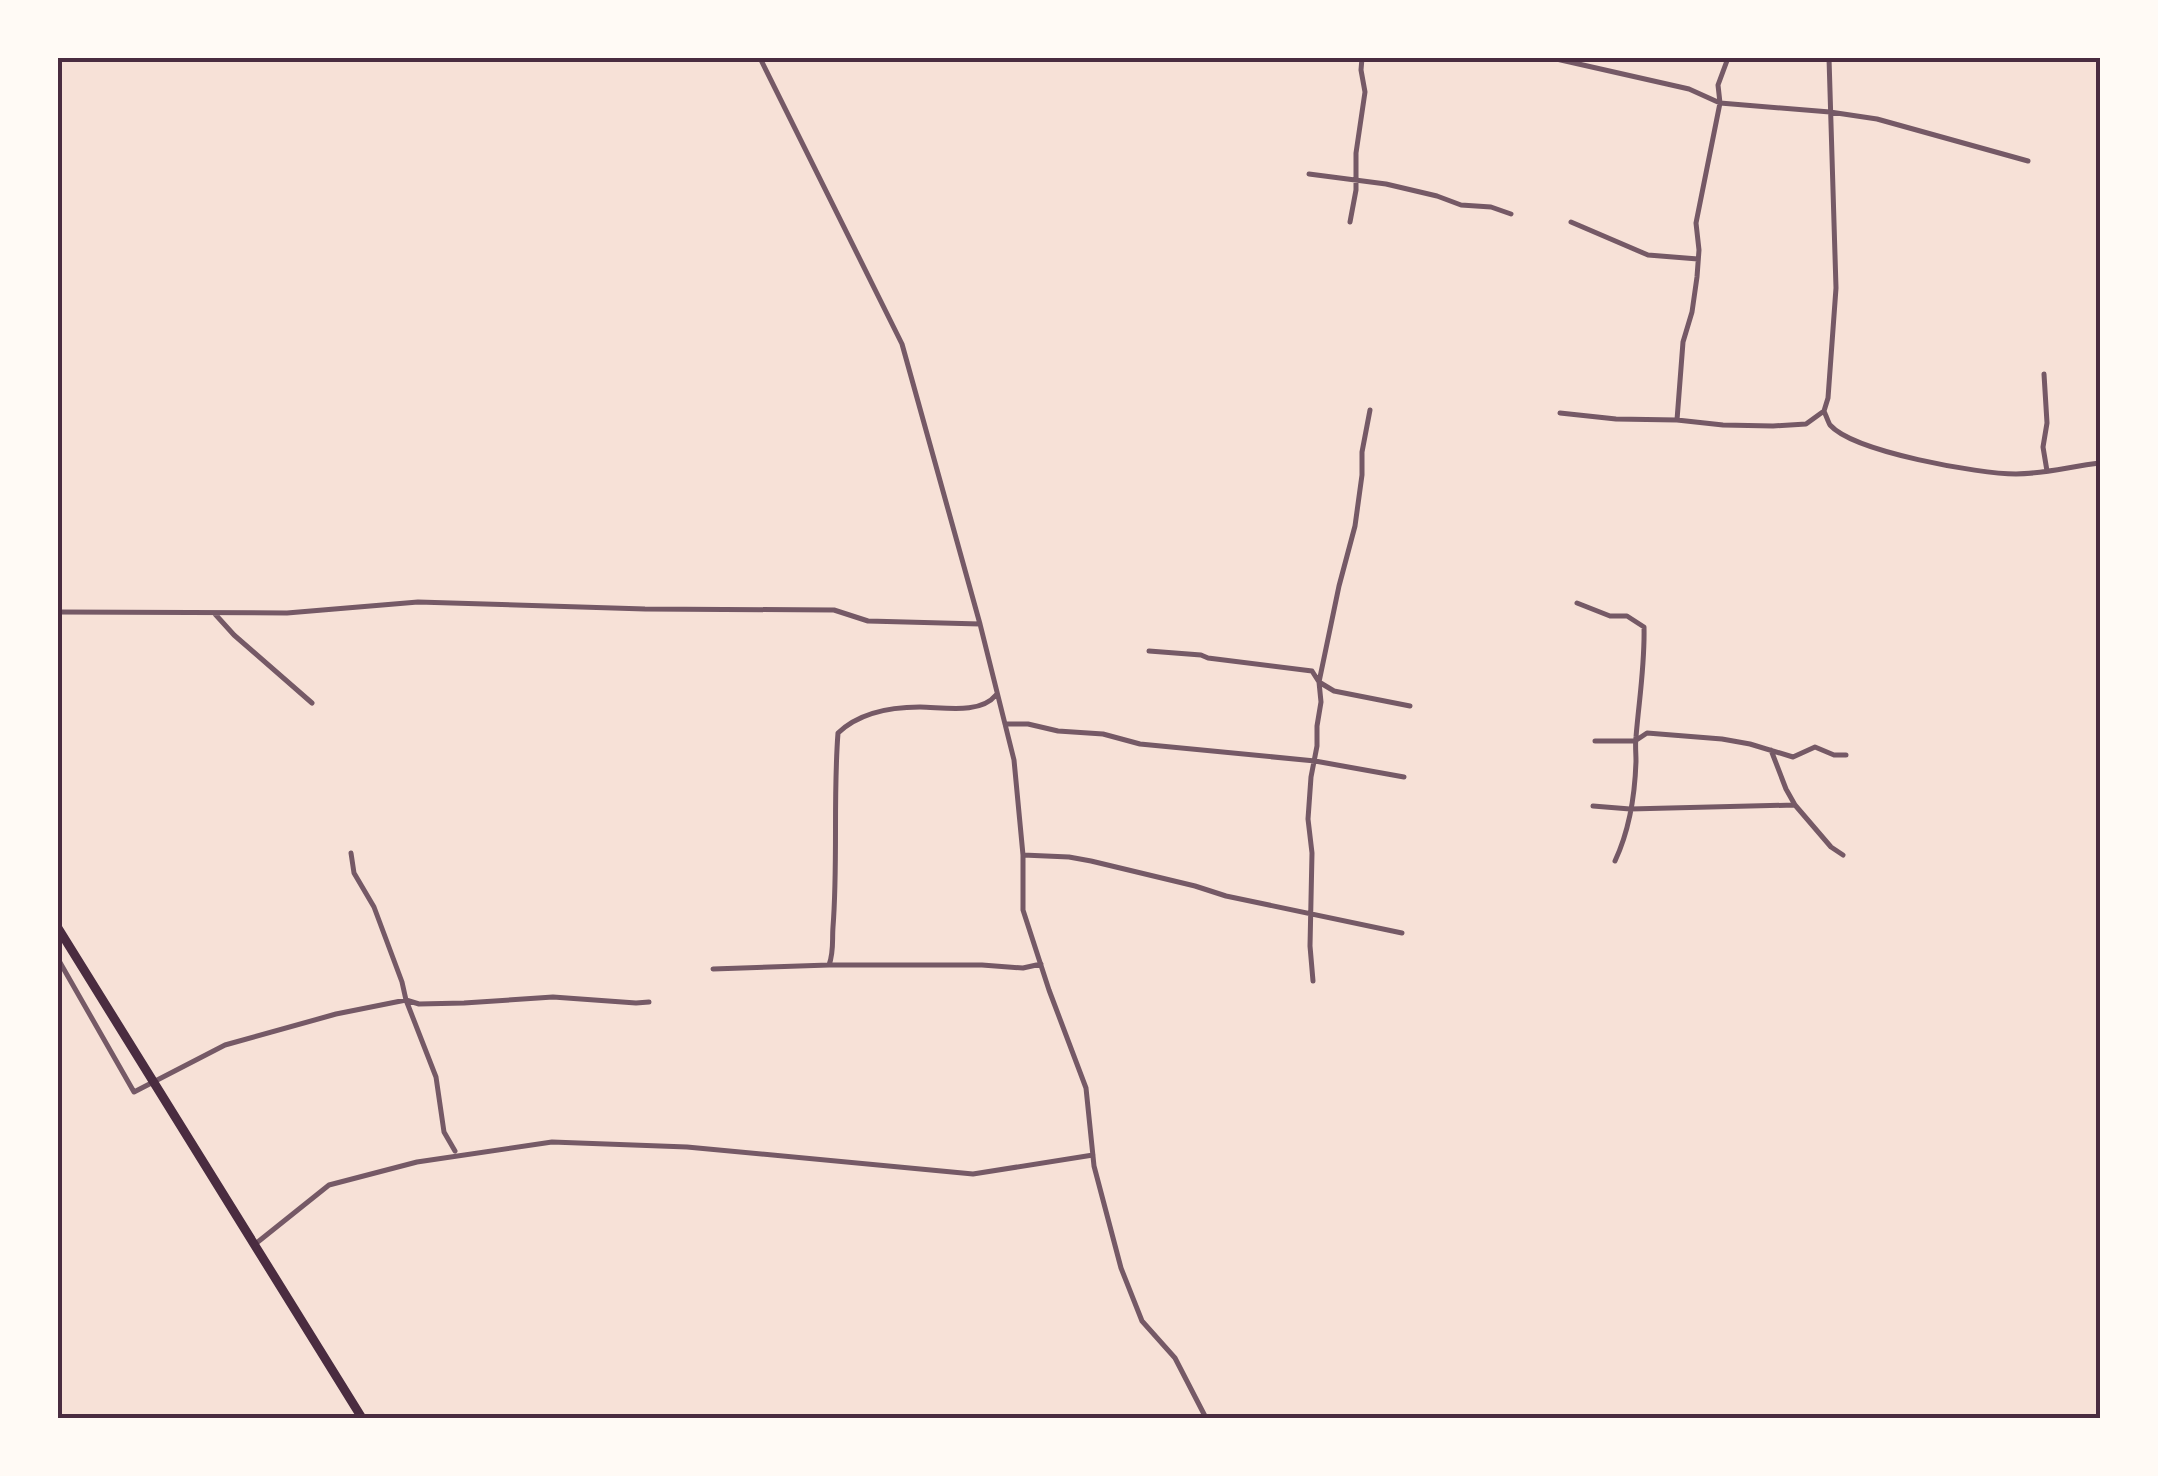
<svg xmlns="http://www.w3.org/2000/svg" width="2158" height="1476" viewBox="0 0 2158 1476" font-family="'IBM Plex Serif',serif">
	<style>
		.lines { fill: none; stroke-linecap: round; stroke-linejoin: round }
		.minor { stroke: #755966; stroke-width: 5 }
		.trunk { stroke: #4a2c40; stroke-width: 9 }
		.neatline { fill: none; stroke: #4a2c40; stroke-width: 4 }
	</style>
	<rect width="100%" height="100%" fill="#f7e1d7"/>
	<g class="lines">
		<!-- minor -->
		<path class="minor" d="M760,58l142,286 78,280 34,136 9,95v55l26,80 37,98 8,78 27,102 21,53 33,37 31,60
			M1552,58l137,31 31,14 110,9 47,7 151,42
			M1309,174l77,10 51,12 24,9 30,2 20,7
			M1350,222l6,-32v-37l9,-61 -4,-22 1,-12
			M1571,222l77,33 50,4
			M2044,374l3,49 -4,24 4,24
			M1370,410l-8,42v23l-7,51 -16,60 -20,96 15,9 76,15
			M1824,411c1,2 5,13 6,14 24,27 149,49 186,49 28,0 56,-8 84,-11
			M1560,413l56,6 61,1 46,5 50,1 33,-2 18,-13 4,-13 8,-110 -7,-230
			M1677,420l6,-78 9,-30 5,-35 2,-27 -3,-27 24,-120 -2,-18 10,-27
			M1577,603l33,13h17l17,11c1,38 -5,73 -8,110 -1,8 0,16 0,24 -1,33 -7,70 -21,100
			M58,612l229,1 131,-11 227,7 189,1 34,11 112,3
			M215,614l19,21 78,68
			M1149,651l52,4 7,3 104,13 7,11 2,20 -4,24v20l-6,31 -3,42 4,34 -2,93 3,35
			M1005,724h23l30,7 45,3 37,10 175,17 89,16
			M1595,741h40l12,-8 75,6 28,5 43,13 22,-10 19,8h12
			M1795,805l36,42 12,8
			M1593,806l37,3 165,-4 -9,-16 -15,-39
			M351,853l3,20 20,34 28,75 4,18 30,77 8,55 11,19
			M1023,855l46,2 22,4 104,25 31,10 176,37
			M58,959l76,133 91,-47 111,-31 70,-14 13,4 45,-1 89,-6 83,6 13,-1
			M829,965h153l41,3 18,-4
			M713,969l116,-4c5,-13 3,-25 4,-38 5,-65 0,-130 5,-194 21,-20 53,-26 82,-26 22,0 60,8 76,-12
			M254,1245l75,-60 88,-23 135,-20 135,5 286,27 120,-19"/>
		<!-- trunk -->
		<path class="trunk" d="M58,928l304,490"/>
	</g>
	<!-- border -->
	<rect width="2158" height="1476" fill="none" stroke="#fffaf5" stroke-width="120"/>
	<rect x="60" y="60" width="2038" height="1356" class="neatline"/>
</svg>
